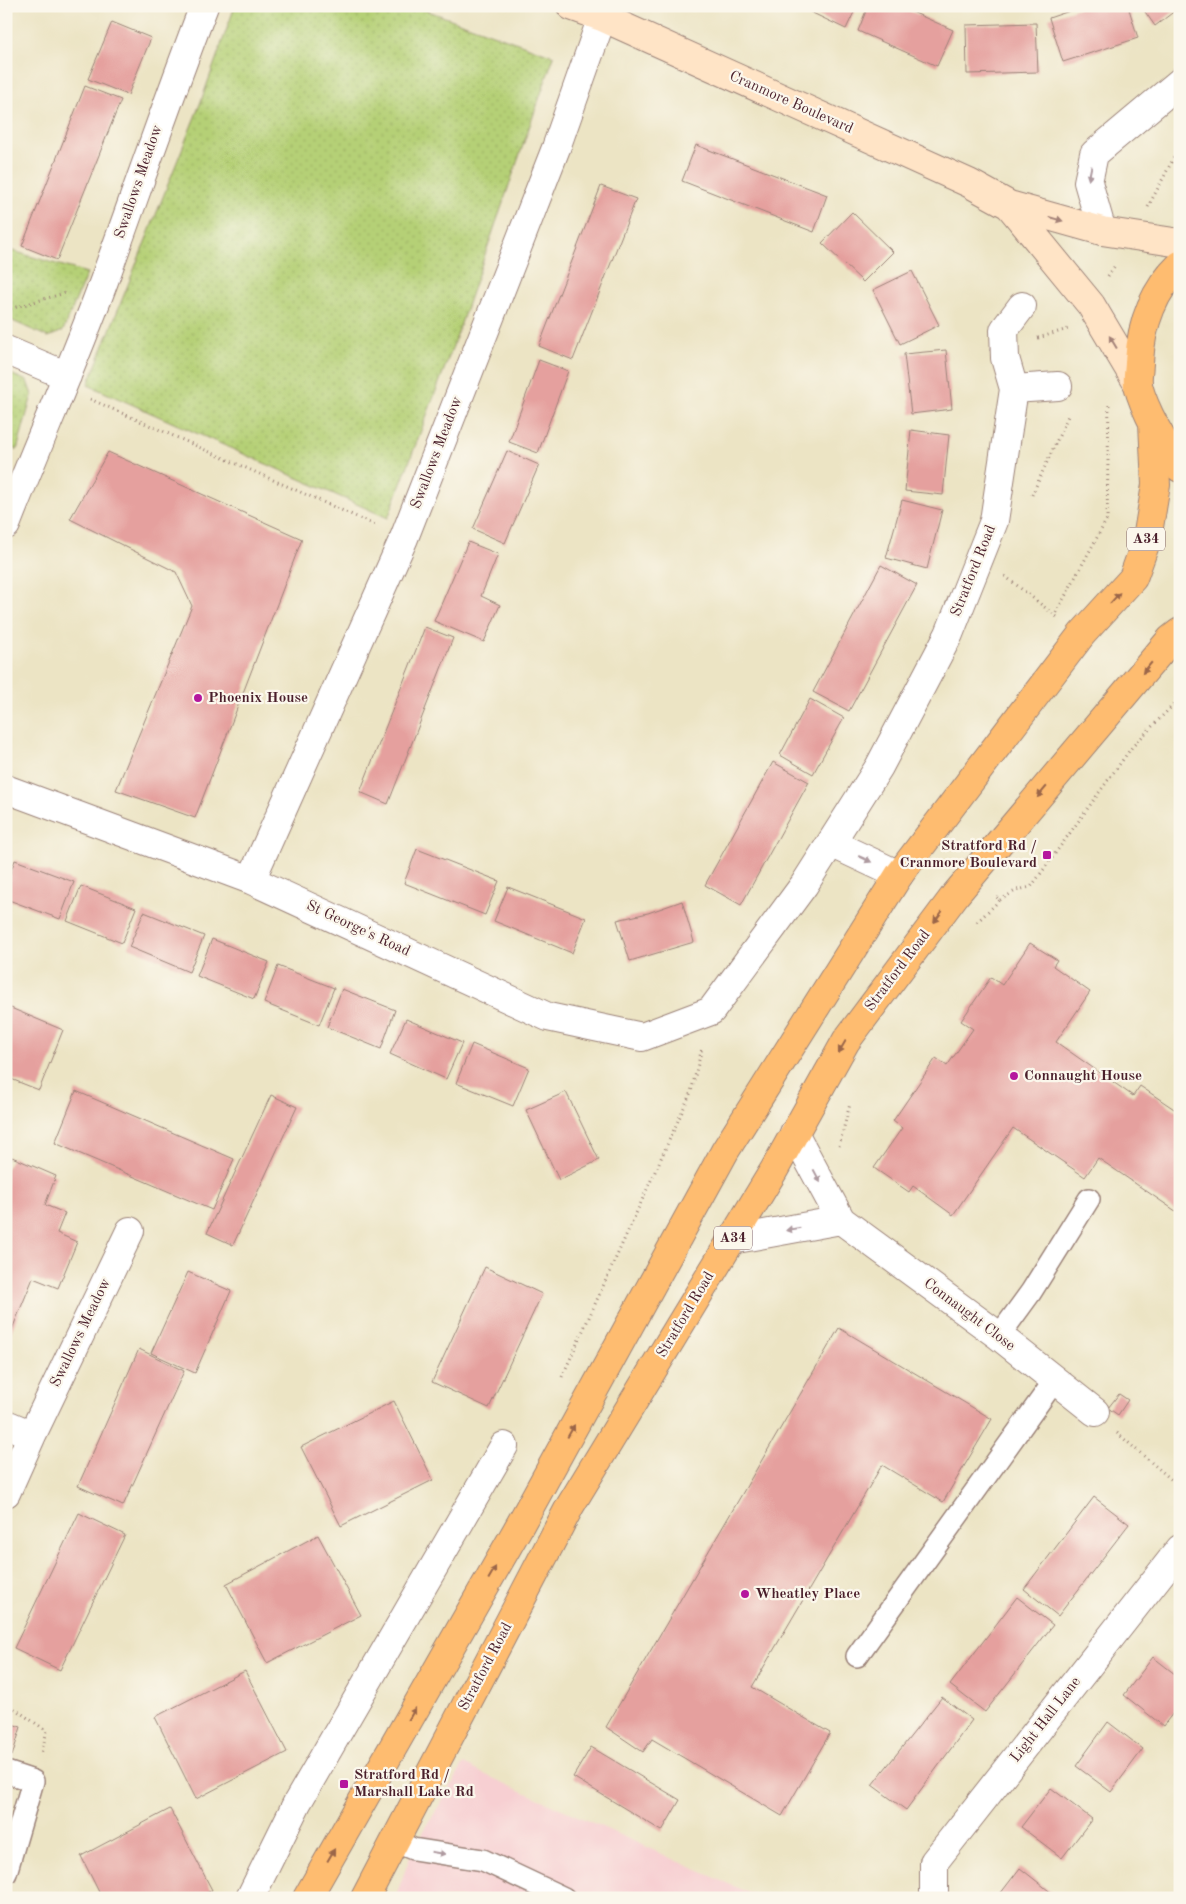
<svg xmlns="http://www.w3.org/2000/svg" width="1186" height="1904" viewBox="0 0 1186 1904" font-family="'Old Standard TT',serif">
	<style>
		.built { fill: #f7cfd2 }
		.grass { fill: url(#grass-dots); stroke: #807850 }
		.building { fill: #e5a09e }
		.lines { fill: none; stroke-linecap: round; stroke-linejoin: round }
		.lane-casing { stroke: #9b8278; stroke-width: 24 }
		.street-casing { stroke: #9b8278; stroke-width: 30 }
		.secondary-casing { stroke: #9b8278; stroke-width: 30 }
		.highway-casing { stroke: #9b8278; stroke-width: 30 }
		.path { stroke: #9b8278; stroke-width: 3; stroke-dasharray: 1 4; stroke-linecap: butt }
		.lane { stroke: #fff; stroke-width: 21 }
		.street { stroke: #fff; stroke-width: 28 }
		.secondary { stroke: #ffe4c6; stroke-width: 28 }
		.highway { stroke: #febc70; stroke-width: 28 }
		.oneway { fill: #ae9aa0 }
		.oneway2 { fill: #a48278 }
		.oneway3 { fill: #9b664a }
		.poi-dot { fill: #b5179e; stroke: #fbf7ec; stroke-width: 2 }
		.labels { text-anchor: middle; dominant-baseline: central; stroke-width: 4.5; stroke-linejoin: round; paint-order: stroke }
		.shield { fill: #fbf7ec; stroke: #7f6065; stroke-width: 1 }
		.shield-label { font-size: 14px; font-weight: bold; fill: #4a1f2b }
		.street-label { font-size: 15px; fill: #4a1f2b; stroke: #fbf7ec }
		.poi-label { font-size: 15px; font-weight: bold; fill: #4a1f2b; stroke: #fbf7ec; text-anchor: start }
	</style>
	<defs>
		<pattern id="grass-dots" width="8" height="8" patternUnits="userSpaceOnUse" patternTransform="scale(1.25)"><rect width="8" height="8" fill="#b5d076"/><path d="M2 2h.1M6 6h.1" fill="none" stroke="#9db266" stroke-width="1.8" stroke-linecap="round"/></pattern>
	</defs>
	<rect width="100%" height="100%" fill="#fbf7ec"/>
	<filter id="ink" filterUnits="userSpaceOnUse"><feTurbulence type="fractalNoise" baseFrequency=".02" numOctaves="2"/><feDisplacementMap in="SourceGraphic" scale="10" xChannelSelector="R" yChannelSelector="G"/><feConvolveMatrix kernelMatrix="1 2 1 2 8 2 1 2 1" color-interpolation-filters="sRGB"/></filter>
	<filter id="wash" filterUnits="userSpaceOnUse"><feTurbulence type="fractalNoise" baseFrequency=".0096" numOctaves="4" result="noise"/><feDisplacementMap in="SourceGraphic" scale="20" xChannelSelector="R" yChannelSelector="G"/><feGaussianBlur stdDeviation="1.12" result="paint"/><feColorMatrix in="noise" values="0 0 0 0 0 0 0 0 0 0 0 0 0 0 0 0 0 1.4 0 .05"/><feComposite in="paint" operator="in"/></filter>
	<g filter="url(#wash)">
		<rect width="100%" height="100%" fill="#ece4c4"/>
		<!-- built -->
		<path class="built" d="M464,1764l22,11 274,123h-365l18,-49z"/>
		<!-- grass -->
		<path class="grass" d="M235,6h179l140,50 -98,282 -68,180 -300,-133 112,-281z
			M6,249l81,24 -24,58 -15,6 -42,-19z
			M6,372l21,9 5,14 -15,55 -11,-5z"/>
		<g id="blocks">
			<!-- building -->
			<path class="building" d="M798,6h59l-11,23z
				M868,6h44l-2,5 43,19 -16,36 -79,-35z
				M1084,6h44l10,32 -75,24 -14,-44z
				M1141,6h39v1l-25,19z
				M112,22l39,16 -23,57 -40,-16z
				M1036,23l2,49 -71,2 -1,-49z
				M85,86l36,14 -64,160 -35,-14z
				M696,145l131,50 -13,37 -132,-51z
				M601,186l35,13 -63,161 -34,-14z
				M852,212l41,40 -30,30 -41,-39z
				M912,271l27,54 -39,19 -27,-54z
				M946,350l6,59 -41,5 -7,-60z
				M539,360l29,11 -30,82 -29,-11z
				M911,430l38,5 -6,60 -38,-4z
				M507,451l32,14 -34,78 -32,-14z
				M108,452l194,87 -107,279 -79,-28 76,-184 -16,-34 -106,-53z
				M902,500l40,10 -15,59 -41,-11z
				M468,542l30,12 -17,42 19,9 -16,37 -50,-21z
				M881,565l36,20 -68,126 -36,-19z
				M425,627l28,11 -65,166 -28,-12z
				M810,699l34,19 -31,56 -33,-19z
				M773,762l36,20 -68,123 -36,-20z
				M417,849l82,32 -14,34 -81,-32z
				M15,860l59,22 -14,37 -54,-20v-16z
				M81,886l55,22 -14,35 -55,-22z
				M508,887l78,31 -14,35 -78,-32z
				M682,901l12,41 -64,19 -13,-41 31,-7z
				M144,912l60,24 -15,36 -60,-25z
				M212,939l57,23 -15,37 -57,-23z
				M1030,943l27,17 -4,6 37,26 -34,50 77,54 7,-10 40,27v101l-82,-56 -13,19 -72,-49 -60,87 -40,-29 -4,6 -35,-24 28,-40 -9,-7 43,-63 11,8 26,-37 -12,-8 30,-44 11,8z
				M278,966l56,22 -15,37 -55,-22z
				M342,989l53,21 -14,39 -54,-22z
				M6,1006l57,24 -24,60 -33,-13z
				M406,1019l56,24 -16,36 -56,-25z
				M472,1044l57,24 -16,38 -57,-23z
				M76,1091l158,68 -22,51 -157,-67z
				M566,1092l33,68 -40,20 -33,-70z
				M271,1095l26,12 -64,138 -26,-12z
				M12,1157l44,19 -11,29 20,8 -8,20 20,9 -19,46 -25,-10 -27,66v-174z
				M485,1267l57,27 -53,114 -57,-26z
				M188,1272l43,19 -36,82 -44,-20z
				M839,1328l153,91 -49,83 -61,-37 -130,222 78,46 -48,83 -130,-77 -9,13 -37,-25z
				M139,1349l45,22 -61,135 -45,-20z
				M1119,1394l9,6 -10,15 -10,-7z
				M394,1401l39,79 -92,46 -40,-79z
				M1094,1497l35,27 -71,92 -34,-27z
				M79,1513l46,22 -65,135 -46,-22z
				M318,1535l43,80 -94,48 -41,-79z
				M1017,1597l36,28 -68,87 -35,-27z
				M1153,1657l27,21v26l-17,22 -39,-31z
				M245,1671l42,81 -91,47 -41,-82z
				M942,1697l30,23 -66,90 -34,-25z
				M6,1722l15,5 -9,29 -6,-2z
				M1108,1722l35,27 -32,43 -35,-26z
				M591,1747l89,53 -18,31 -89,-54z
				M1051,1788l41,31 -30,39 -41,-31z
				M170,1809l42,81 -14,8h-96l-21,-42z
				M1020,1868l38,30h-61z"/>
		</g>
	</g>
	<g filter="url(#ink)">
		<use href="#blocks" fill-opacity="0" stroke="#9b8278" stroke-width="1"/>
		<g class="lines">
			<defs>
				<path id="lane" d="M999,1336l32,-44 58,-93
					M857,1656l198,-276
					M6,1772l27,9 -27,92
					M394,1841l19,8 70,11 81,38"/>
				<path id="street" d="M1102,231l-14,-49 6,-28 86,-72
					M6,350l61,26
					M1014,389l44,-3
					M6,525c32,-82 68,-162 98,-244 33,-91 65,-184 100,-275
					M6,789l245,91 297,137 94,20 69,-26 93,-126 75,-118 70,-133 45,-113 20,-132 -9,-31 -1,-28 18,-24
					M831,843l68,32
					M251,880l153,-342 152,-390 50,-142
					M794,1133l47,87 158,116 96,76
					M731,1240l110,-20
					M6,1424l26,11 -26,58
					M32,1435l98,-204
					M250,1898l47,-95 207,-357
					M934,1898v-36l246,-313"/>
				<path id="secondary" d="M571,6l31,11 367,166 40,22 93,26 78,12
					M1009,205l82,100 47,79"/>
				<path id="highway" d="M1180,265c-27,26 -39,60 -41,97 0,7 -2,16 -1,23 6,25 27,61 42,83
					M307,1898l214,-375 204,-372 174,-276 183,-241 51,-56 14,-39 9,-54 -3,-62
					M365,1898l205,-392 204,-336 72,-129 110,-147 215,-255 9,-7"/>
			</defs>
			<!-- lane casing -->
			<use href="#lane" class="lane-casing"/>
			<!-- street casing -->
			<use href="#street" class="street-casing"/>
			<!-- secondary casing -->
			<use href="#secondary" class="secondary-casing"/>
			<!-- highway casing -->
			<use href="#highway" class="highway-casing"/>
			<!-- path -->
			<path class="path" d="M1148,207l32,-61
				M1108,276l8,-12
				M6,310l59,-17
				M1038,338l30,-9
				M90,399l285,126
				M1032,495l36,-79
				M1005,576l52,41
				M1056,613l51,-94 2,-117
				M1000,900l17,-10 14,-3 101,-140 48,-49
				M977,922l23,-22 -6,-5
				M839,1146l11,-42
				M562,1377l129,-285 11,-44
				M1117,1433l63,54
				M6,1703l41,28 -6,23"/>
			<!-- lane -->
			<use href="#lane" class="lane"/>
			<!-- street -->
			<use href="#street" class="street"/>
			<!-- secondary -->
			<use href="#secondary" class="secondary"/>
			<!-- highway -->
			<use href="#highway" class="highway"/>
		</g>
		<!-- one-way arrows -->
		<defs><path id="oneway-solid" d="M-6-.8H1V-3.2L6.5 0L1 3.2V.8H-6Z" transform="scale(1.25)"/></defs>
		<g class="oneway">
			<use href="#oneway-solid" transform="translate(1090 173) rotate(102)"/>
			<use href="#oneway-solid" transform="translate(865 859) rotate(25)"/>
			<use href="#oneway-solid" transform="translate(817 1176) rotate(62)"/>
			<use href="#oneway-solid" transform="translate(793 1229) rotate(170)"/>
			<use href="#oneway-solid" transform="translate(438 1853) rotate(9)"/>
		</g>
		<g class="oneway2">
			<use href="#oneway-solid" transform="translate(1056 219) rotate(16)"/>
			<use href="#oneway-solid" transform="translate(1113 342) rotate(-121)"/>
		</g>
		<g class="oneway3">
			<use href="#oneway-solid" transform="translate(1115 598) rotate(-48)"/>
			<use href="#oneway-solid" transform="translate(1147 668) rotate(130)"/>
			<use href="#oneway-solid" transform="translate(1042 792) rotate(130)"/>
			<use href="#oneway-solid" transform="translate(938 917) rotate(127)"/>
			<use href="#oneway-solid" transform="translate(842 1047) rotate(120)"/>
			<use href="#oneway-solid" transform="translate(571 1431) rotate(-61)"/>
			<use href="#oneway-solid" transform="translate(492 1573) rotate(-60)"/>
			<use href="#oneway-solid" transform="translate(412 1714) rotate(-60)"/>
			<use href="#oneway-solid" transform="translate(331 1855) rotate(-60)"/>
		</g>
	</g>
	<!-- markers -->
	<g class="poi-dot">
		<circle cx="198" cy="698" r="5"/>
		<rect x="1042" y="850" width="10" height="10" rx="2.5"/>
		<circle cx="1014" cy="1076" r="5"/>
		<circle cx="745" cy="1594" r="5"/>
		<rect x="339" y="1779" width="10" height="10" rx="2.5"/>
	</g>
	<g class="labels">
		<!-- shield labels -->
		<g class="shield">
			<rect x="1127" y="527.5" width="38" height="23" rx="4"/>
			<rect x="714" y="1226.5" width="38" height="23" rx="4"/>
		</g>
		<g class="shield-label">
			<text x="1146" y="539">A34</text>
			<text x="733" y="1238">A34</text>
		</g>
		<!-- street labels -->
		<g class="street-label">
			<text transform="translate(791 103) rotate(24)">Cranmore Boulevard</text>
			<text transform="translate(139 182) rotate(-71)">Swallows Meadow</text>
			<text transform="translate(437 453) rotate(-69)">Swallows Meadow</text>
			<text transform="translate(974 571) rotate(-68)">Stratford Road</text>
			<text transform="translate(358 929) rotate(25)">St George's Road</text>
			<text transform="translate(898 971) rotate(-53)">Stratford Road</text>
			<text transform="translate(686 1315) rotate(-59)">Stratford Road</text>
			<text transform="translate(969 1315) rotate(37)">Connaught Close</text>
			<text transform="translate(81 1333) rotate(-64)">Swallows Meadow</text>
			<text transform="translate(486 1667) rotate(-62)">Stratford Road</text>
			<text transform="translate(1046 1720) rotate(-52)">Light Hall Lane</text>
		</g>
		<!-- poi labels -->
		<g class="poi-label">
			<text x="208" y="698">Phoenix House</text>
			<text x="1037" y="846" text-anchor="end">Stratford Rd /<tspan x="1037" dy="17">Cranmore Boulevard</tspan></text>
			<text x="1024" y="1076">Connaught House</text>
			<text x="755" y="1594">Wheatley Place</text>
			<text x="354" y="1775">Stratford Rd /<tspan x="354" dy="17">Marshall Lake Rd</tspan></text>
		</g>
	</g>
	<!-- margin -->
	<rect width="1186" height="1904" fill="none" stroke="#fbf7ec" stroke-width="25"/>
</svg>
